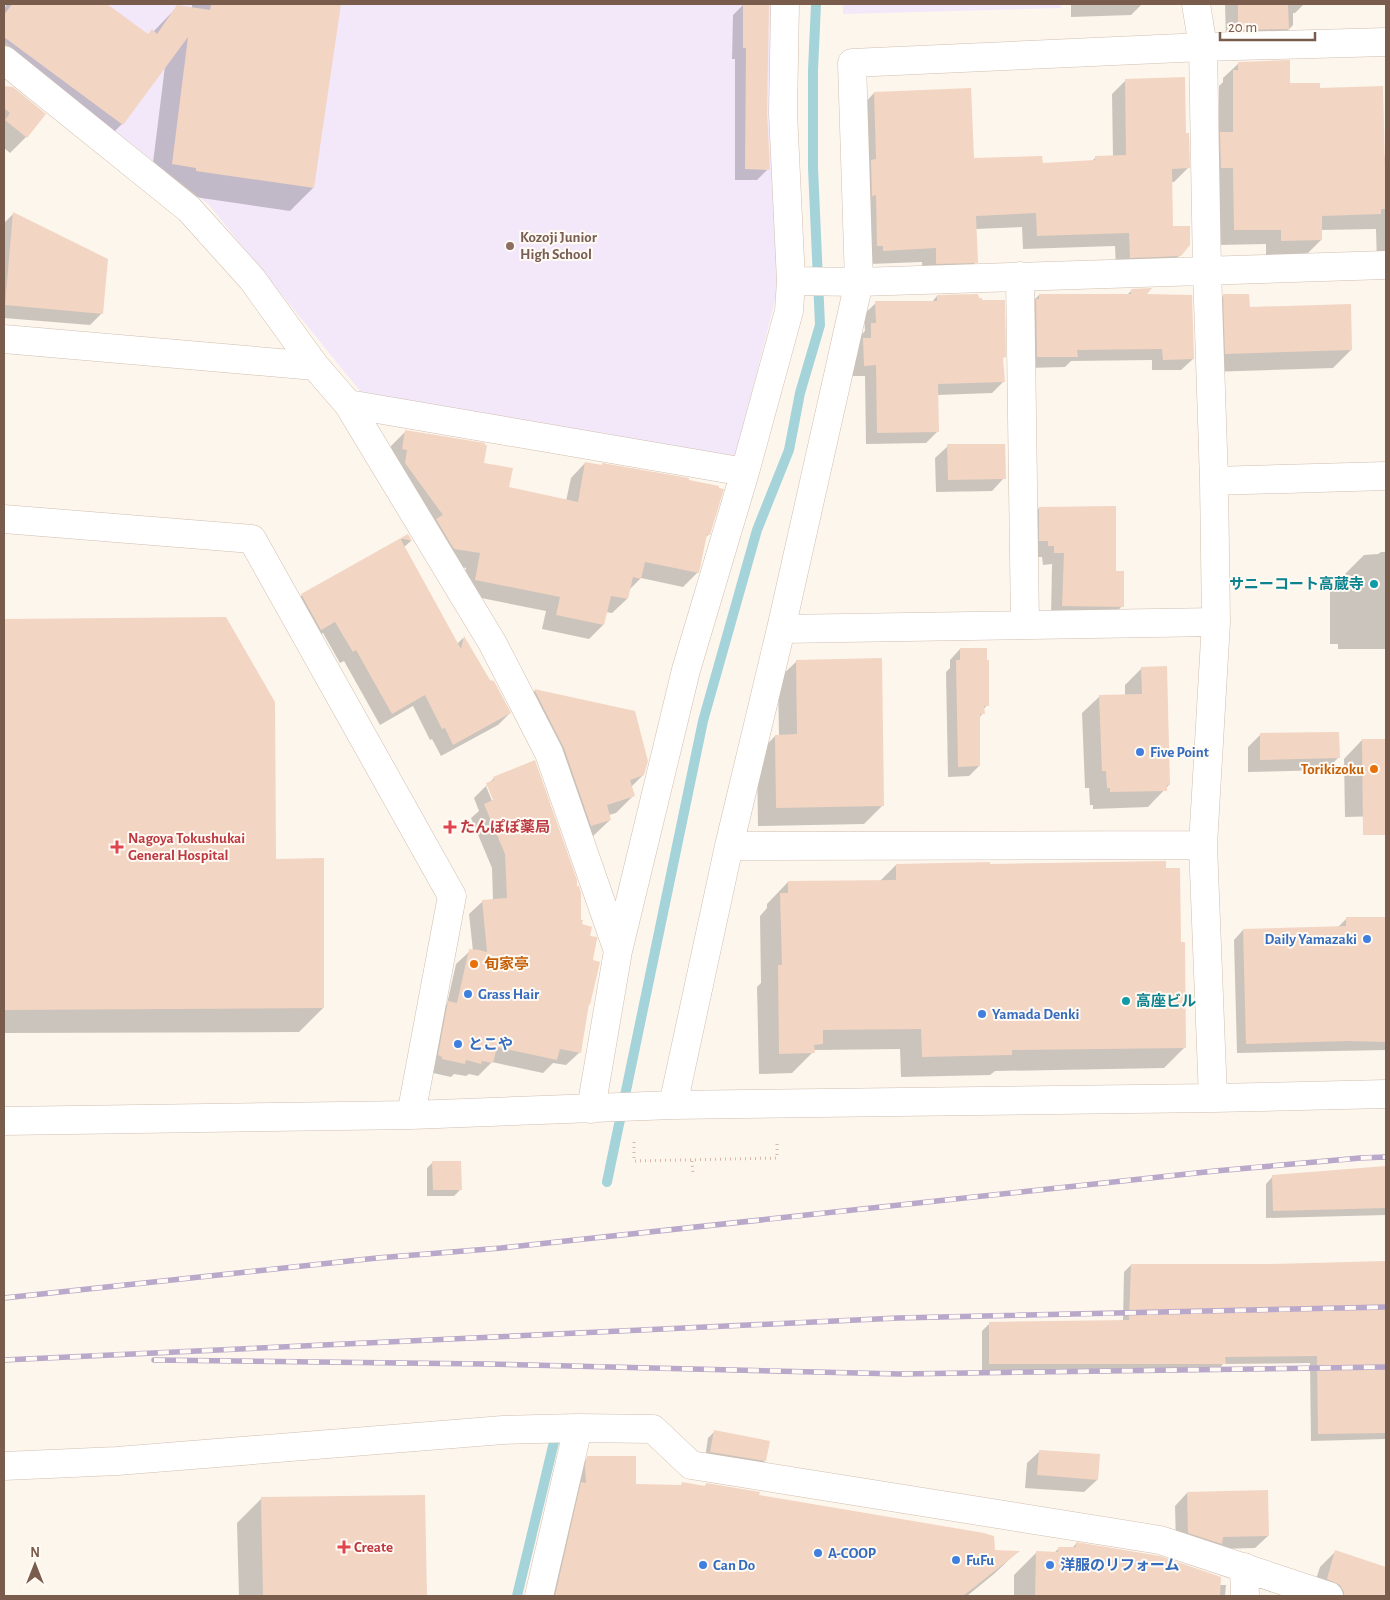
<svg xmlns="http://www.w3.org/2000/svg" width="1390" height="1600" viewBox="0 0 1390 1600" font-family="'Alegreya Sans','Noto Sans JP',sans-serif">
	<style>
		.education { fill: #f3e8fa }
		.shadow { fill: #0003; fill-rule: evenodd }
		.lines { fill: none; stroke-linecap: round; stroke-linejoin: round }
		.stream { stroke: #a5d3da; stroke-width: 10 }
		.building { fill: #f3d5c3 }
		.minor-casing { stroke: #d1beb0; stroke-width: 29 }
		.path { stroke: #d9b8a5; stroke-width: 3; stroke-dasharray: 1 4; stroke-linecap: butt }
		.minor { stroke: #fff; stroke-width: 28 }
		.rail-casing { stroke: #b9a8c9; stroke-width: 5.5 }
		.rail { stroke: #fffaf3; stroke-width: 4; stroke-dasharray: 11; stroke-linecap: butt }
		.education-dot { fill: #8d6e63; stroke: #fffaf3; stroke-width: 2 }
		.culture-dot { fill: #0f9aa8; stroke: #fffaf3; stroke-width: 2 }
		.shop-dot { fill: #3f7fe0; stroke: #fffaf3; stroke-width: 2 }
		.food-dot { fill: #e8710a; stroke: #fffaf3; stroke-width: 2 }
		.health-dot { fill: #e0444e; stroke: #fffaf3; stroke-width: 2 }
		.labels { text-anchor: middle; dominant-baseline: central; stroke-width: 4; stroke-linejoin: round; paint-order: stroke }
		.education-label { font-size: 15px; font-weight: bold; fill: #785e54; stroke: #fffaf3; text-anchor: start }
		.culture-label { font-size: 15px; font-weight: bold; fill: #0d838f; stroke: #fffaf3; text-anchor: end }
		.shop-label { font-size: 15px; font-weight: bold; fill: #366cbe; stroke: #fffaf3; text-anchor: start }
		.food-label { font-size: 15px; font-weight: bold; fill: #c56008; stroke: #fffaf3; text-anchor: end }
		.health-label { font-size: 15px; font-weight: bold; fill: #be3a42; stroke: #fffaf3; text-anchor: start }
	</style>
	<rect width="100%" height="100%" fill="#fdf6ec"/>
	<!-- education -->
	<path class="education" d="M4,4h774v284l-43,172 -371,-64 -156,-192 -95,-74 -109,-89z
		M843,4h218v4l-218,6z"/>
	<!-- shadow -->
	<path class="shadow" d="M7,4h98l43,31 5,-3 25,-26 14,3v-5h147l-26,184 -23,23 -116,-17 -24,-7 15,-121 -43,58 -23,23 -95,-71v-67z
		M744,4h24l-2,109 2,56 -11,11h-22v-121h-3l1,-44z
		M1071,4h71l-11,11 -60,2z
		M1225,4h79l-9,9h-2v12l-12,13 -55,4z
		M1239,63l50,22 30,4 66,68h1v107h-9l-1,-35 -55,1v10l-15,15 -40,1v-12l-47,1 -14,-96 14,-14v-49l4,-4v-4z
		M1126,80l59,54 3,34 -14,14h-3l1,46 8,27 -14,14 -50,2 -1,-25 -92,3 -1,-22 -46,2v33l-14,14 -39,1 -1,-15 -52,2 -9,-157 13,-14 99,66 68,5 50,-2 4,-4 18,-1 -1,-63z
		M4,88h8l14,49 -16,16 -6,-5v9z
		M13,214l89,99 -12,12 -86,-7v-95z
		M1132,290l12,5 49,64 -12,11h-29v-10l-81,1 -6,6 -39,1 2,-62 11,-11h88z
		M1224,295l25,14 102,41 -18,18 -125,4 -2,-59z
		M937,296l67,61 -2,2 1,23 -11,11 -55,2 1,36 -12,12 -60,1 -1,-68h-12l-1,-25 8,-8v-7l5,-5 -1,-17 12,-11 56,-1z
		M406,431l77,33 25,24 58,13 5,-23 14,-15 124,71 -4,4 -7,34 -15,15 -42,-9 -12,12 -2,9 -15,14 -6,-1 -3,13 -14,14 -47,-10 4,-18 -85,-17 5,-26 -27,-5 -51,-99 3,-18z
		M948,446l56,32 -12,13 -56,1 -1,-34z
		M1039,508l76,64 7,34 -11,12 -60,-1 1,-53 -9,1 -1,-8h-5l-9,-37z
		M408,535l3,6 -8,7 54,96 6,-6 47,75 -12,12 -57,31 -9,-17 -2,1 -17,-34 -33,19 -36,-64 -4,2 -17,-30 -14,8 -19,-34 12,-12z
		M1381,552h5v97h-48v-5h-8v-55l34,-34 14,-1z
		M225,619l50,241 48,148 -24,24 -295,1v-413z
		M960,649l27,56 -4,5v3l-4,5v48l-10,10 -21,1 -2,-105 4,-4v-8z
		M797,661l86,144 -19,19 -106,2 -1,-71 18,-19h4l-1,-57z
		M1142,668l27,117 -21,22 -55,2v-4h-3l-1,-17h-4l-3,-75 18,-17 25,-1v-10z
		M534,691l100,21 9,63 -12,12 2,9 -17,17 -7,2 1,5 -18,17 -75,-129z
		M1260,735l78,23 -12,12 -78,2v-25z
		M1362,740h24v76l-41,1 -1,-58z
		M494,778l95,159 2,24 -2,43 -1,2 -8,46 -14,13 -13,-2 -10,10 -51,-11 -14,14 -9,-2 -3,2 -12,-2 -3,3 -22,-5 6,-56 12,-12 9,-40 14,-13h3l-4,-37 14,-13 10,-1 -1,-32 -21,-50 8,-7 -5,-13zM486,786h3l7,19 -2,1z
		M896,865l269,4 15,75 5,103 -21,21 -169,3 -5,4 -89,2 -1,-28 -85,1 -23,23 -33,1 -2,-87 4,-4 -1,-67 7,-8v-4l21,-22 92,-1z
		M1347,918h39v132l-149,3 -3,-113 9,-10 95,-3z
		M433,1162l27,28 -6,6h-27v-28z
		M1386,1167v48l-120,3v-34l7,-8z
		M1386,1263v176l-75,2 -1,-78 -87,1 -6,7h-235v-40l7,-7 134,-3 1,-49 7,-7 141,1z
		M714,1432l51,29 -6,6 -54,-9 3,-20z
		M1040,1451l59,4 -2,25 -13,12 -59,-4 2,-25z
		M588,1458l47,27 69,2 2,-2 287,66 24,1 -23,22 -27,22h-430l27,-114z
		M1187,1493l81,43 -13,12 -39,1 -40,-4 -1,-39z
		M424,1496l2,100h-187l-2,-73 25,-25z
		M1076,1544l143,41h7l-1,11h-211v-21l23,-23 17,1 5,-5h13z
		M1336,1551l50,17v28h-72l-3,-1 9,-28z"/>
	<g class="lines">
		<!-- stream -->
		<path class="stream" d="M607,1182l96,-461 54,-191 32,-80 11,-57 20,-68 -7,-157v-98l3,-66
			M517,1596l37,-154"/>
	</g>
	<!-- building -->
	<path class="building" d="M12,4h95l41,30 4,-5 5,5 20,-29 33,5 1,-6h130l-27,184 -118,-17v-3l-24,-4 16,-127 -65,88 -119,-88v-22z
		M743,4h26l-2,109 3,57 -25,-1 1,-121h-3z
		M1238,4h50l1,25 -51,1z
		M1290,60v23h30v5l63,-2 3,123h-5v5l-59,2v24l-41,1v-11h-47l-1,-62h-12l-1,-36h13v-62h5v-8z
		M1185,77l1,56h3l1,35 -18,1 1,57h17v19l-9,11 -51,2 -1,-25 -92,3 -1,-23 -60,3 2,47 -42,1v-16l-53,3v-5h-6l-1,-51 -4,1 -1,-36 5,-1 -2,-67 97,-4 3,70 68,-2 1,7 52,-3v-4l31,-1 -1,-76z
		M4,86l9,1 33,27 -19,24 -22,-18 5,-7 -6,-5z
		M13,212l95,47 -5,55 -98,-9z
		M1152,288l-5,6 45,1 2,64 -31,1 -1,-11 -85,1 1,7h-41l-1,-58h3v-5h92v-5z
		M978,294l1,4h3v2h23l1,57 -3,1 2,24 -67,2 1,48 -62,1 -1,-68 -12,1 -1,-28h8v-15h5l-1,-22h62v-6z
		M1223,294h26l1,13 101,-3 1,46 -127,4z
		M405,430l80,13v2h2l-3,18 29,5 -4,19 69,15 7,-40 17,3v-2l87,15v2l30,6v2l5,1 -14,46 -3,-1 -8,39 -54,-11 -4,17 -8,-2 -5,22 -17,-3 -7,29 -48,-10 4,-18 -85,-17 5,-27 -26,-4 -18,-30 7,-4 -38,-52 2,-13 -5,-1z
		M947,444h58l1,35 -58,1z
		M1116,506v65h8v36l-62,-1 2,-53h-10v-7h-6v-5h-9v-34z
		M408,534l4,7 -12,-3 61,111 3,-13 26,44 4,1 17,32 -58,32 -8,-17 -3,1 -17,-34 -33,19 -36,-64 -3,2 -18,-30 -14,8 -20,-36z
		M226,617l49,85 1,157 48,-1v150l-320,2v-391z
		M960,648h27v12h2v46h-5l1,8h-5v52l-22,1 -2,-107h4z
		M882,658l2,148 -108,2 -1,-73 22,-1 -1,-74z
		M1167,666l3,119h-3v6l-57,1v-4h-3l-1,-17h-4l-3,-76 43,-1 -1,-27z
		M534,689l101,22 13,50 -4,14 -14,5 5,16 -28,9 4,15 -20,6 -27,-78z
		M1339,732l1,26 -80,2v-27z
		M1362,739h24v96h-23z
		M535,760l42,120v6h2l2,7v27h2l-1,4 10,3 -2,9 7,1v2l-4,21 7,2 -10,43 -1,-1 -8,49 -21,-4 -3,11 -60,-13 -4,16 -11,-2 -1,3 -15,-4 -1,4 -23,-5v-2l-4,-2 10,-54 9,2 12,-54 6,1v-1l12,3 -5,-52 25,-2 -2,-44 -21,-50 9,-4 -7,-17 8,-3 -1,-3z
		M1166,861v7h14l1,74h4l1,106 -174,2v5l-90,2 -1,-28 -98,1v14l-9,1 1,8 -36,1 -1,-89h4l-2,-72h8v-12l108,-1v-16l94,-2v2z
		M1346,917h40v125l-38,-1 -102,3 -3,-115 103,-3z
		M432,1161h29l1,29h-29z
		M1386,1166v42l-113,3 -1,-36z
		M1386,1261v172l-68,1 -1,-78 -92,1 1,7h-237v-42l140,-2 2,-56h141z
		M714,1430l56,11 -4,20 -56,-9z
		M1039,1450l61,4 -2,26 -61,-5z
		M587,1456h49v28l45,1 1,-3 23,4 1,-3 54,9 -1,3 225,38 10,3 1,14 25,1 -57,45h-408l26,-114 5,1 -1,-18z
		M1268,1490l1,46 -46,1 -1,7 -34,-11 -1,-41z
		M425,1495l2,101h-164l-2,-99z
		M1076,1542l84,14 61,21 -1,19h-185l1,-45 22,1v-5h18z
		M1335,1550l51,17v29h-42v-4l-4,-7 -13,-6z"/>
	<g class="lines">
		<defs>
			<path id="minor" d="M1196,4l7,43 4,223 7,211 2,141 -13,223 10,253
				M4,60l185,149 63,70 63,87 33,38 145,240 56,109 69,198
				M1020,276l5,349
				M791,281l68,1 527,-17
				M4,339l311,27
				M348,404l397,68
				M1214,481l172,-5
				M4,519l248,20 200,357 -41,219
				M781,629l435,-7
				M729,846l474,-1
				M673,1105l56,-259 52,-217 78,-347 -7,-219 351,-16 183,-5
				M591,1109l27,-158 68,-281 59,-198 44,-161 2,-30 -8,-168 2,-109
				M4,1121l407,-6 262,-10 540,-7 173,-4
				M4,1466l113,-5 386,-31 75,-2 75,1 38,36 469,75 169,56
				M1244,1567l1,29
				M539,1596l39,-168"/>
		</defs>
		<!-- minor casing -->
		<use href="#minor" class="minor-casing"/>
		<!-- path -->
		<path class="path" d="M634,1142v19l143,-3v-16
			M692,1161l1,13"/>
		<!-- minor -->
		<use href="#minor" class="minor"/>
		<defs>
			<path id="rail" d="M4,1298l373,-40 124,-10 714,-77 145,-13 26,-1
				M4,1360l894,-42 488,-11
				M154,1360l333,4 413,10 486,-7"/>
		</defs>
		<!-- rail casing -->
		<use href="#rail" class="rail-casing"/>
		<!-- rail -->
		<use href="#rail" class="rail"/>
	</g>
	<!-- markers -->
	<circle class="education-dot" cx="510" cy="246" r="5"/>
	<g class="culture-dot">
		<circle cx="1374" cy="584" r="5"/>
		<circle cx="1126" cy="1001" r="5"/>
	</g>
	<g class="shop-dot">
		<circle cx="1140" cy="752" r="5"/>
		<circle cx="1367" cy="939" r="5"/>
		<circle cx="468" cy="994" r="5"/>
		<circle cx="982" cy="1014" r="5"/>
		<circle cx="458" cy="1044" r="5"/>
		<circle cx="818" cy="1553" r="5"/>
		<circle cx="956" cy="1560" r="5"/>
		<circle cx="703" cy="1565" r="5"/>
		<circle cx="1050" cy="1565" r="5"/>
	</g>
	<g class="food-dot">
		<circle cx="1374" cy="769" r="5"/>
		<circle cx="474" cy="964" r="5"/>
	</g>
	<g class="health-dot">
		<path d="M447.5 819.5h5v5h5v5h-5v5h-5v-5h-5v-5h5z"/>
		<path d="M114.5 839.5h5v5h5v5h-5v5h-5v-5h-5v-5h5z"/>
		<path d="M341.5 1539.5h5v5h5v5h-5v5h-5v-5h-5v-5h5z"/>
	</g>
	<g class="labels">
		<!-- education labels -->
		<g class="education-label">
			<text x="520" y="237">Kozoji Junior<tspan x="520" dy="17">High School</tspan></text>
		</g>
		<!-- culture labels -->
		<g class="culture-label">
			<text x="1364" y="584">サニーコート高蔵寺</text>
			<text x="1136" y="1001" text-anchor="start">高座ビル</text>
		</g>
		<!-- shop labels -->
		<g class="shop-label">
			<text x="1150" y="752">Five Point</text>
			<text x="1357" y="939" text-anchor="end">Daily Yamazaki</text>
			<text x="478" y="994">Grass Hair</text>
			<text x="992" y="1014">Yamada Denki</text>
			<text x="468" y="1044">とこや</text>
			<text x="828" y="1553">A-COOP</text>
			<text x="966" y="1560">FuFu</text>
			<text x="713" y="1565">Can Do</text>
			<text x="1060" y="1565">洋服のリフォーム</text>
		</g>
		<!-- food labels -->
		<g class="food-label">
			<text x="1364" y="769">Torikizoku</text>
			<text x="484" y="964" text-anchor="start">旬家亭</text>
		</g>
		<!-- health labels -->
		<g class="health-label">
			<text x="460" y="827">たんぽぽ薬局</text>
			<text x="128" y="838">Nagoya Tokushukai<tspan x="128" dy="17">General Hospital</tspan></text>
			<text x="354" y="1547">Create</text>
		</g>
	</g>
	<!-- border -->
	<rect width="1390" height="1600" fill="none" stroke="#7a5c4d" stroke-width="10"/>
	<!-- north arrow -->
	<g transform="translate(35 1565)" stroke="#fffaf3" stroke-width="4" paint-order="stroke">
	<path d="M0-4L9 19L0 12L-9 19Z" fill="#7a5c4d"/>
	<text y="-8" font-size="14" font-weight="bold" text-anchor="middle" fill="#7a5c4d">N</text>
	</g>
	<!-- scale -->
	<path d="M1220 32v8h95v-8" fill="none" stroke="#7a5c4d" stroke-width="2.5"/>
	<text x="1228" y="32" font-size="15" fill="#7a5c4d" stroke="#fffaf3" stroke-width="4" paint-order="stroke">20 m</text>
</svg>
